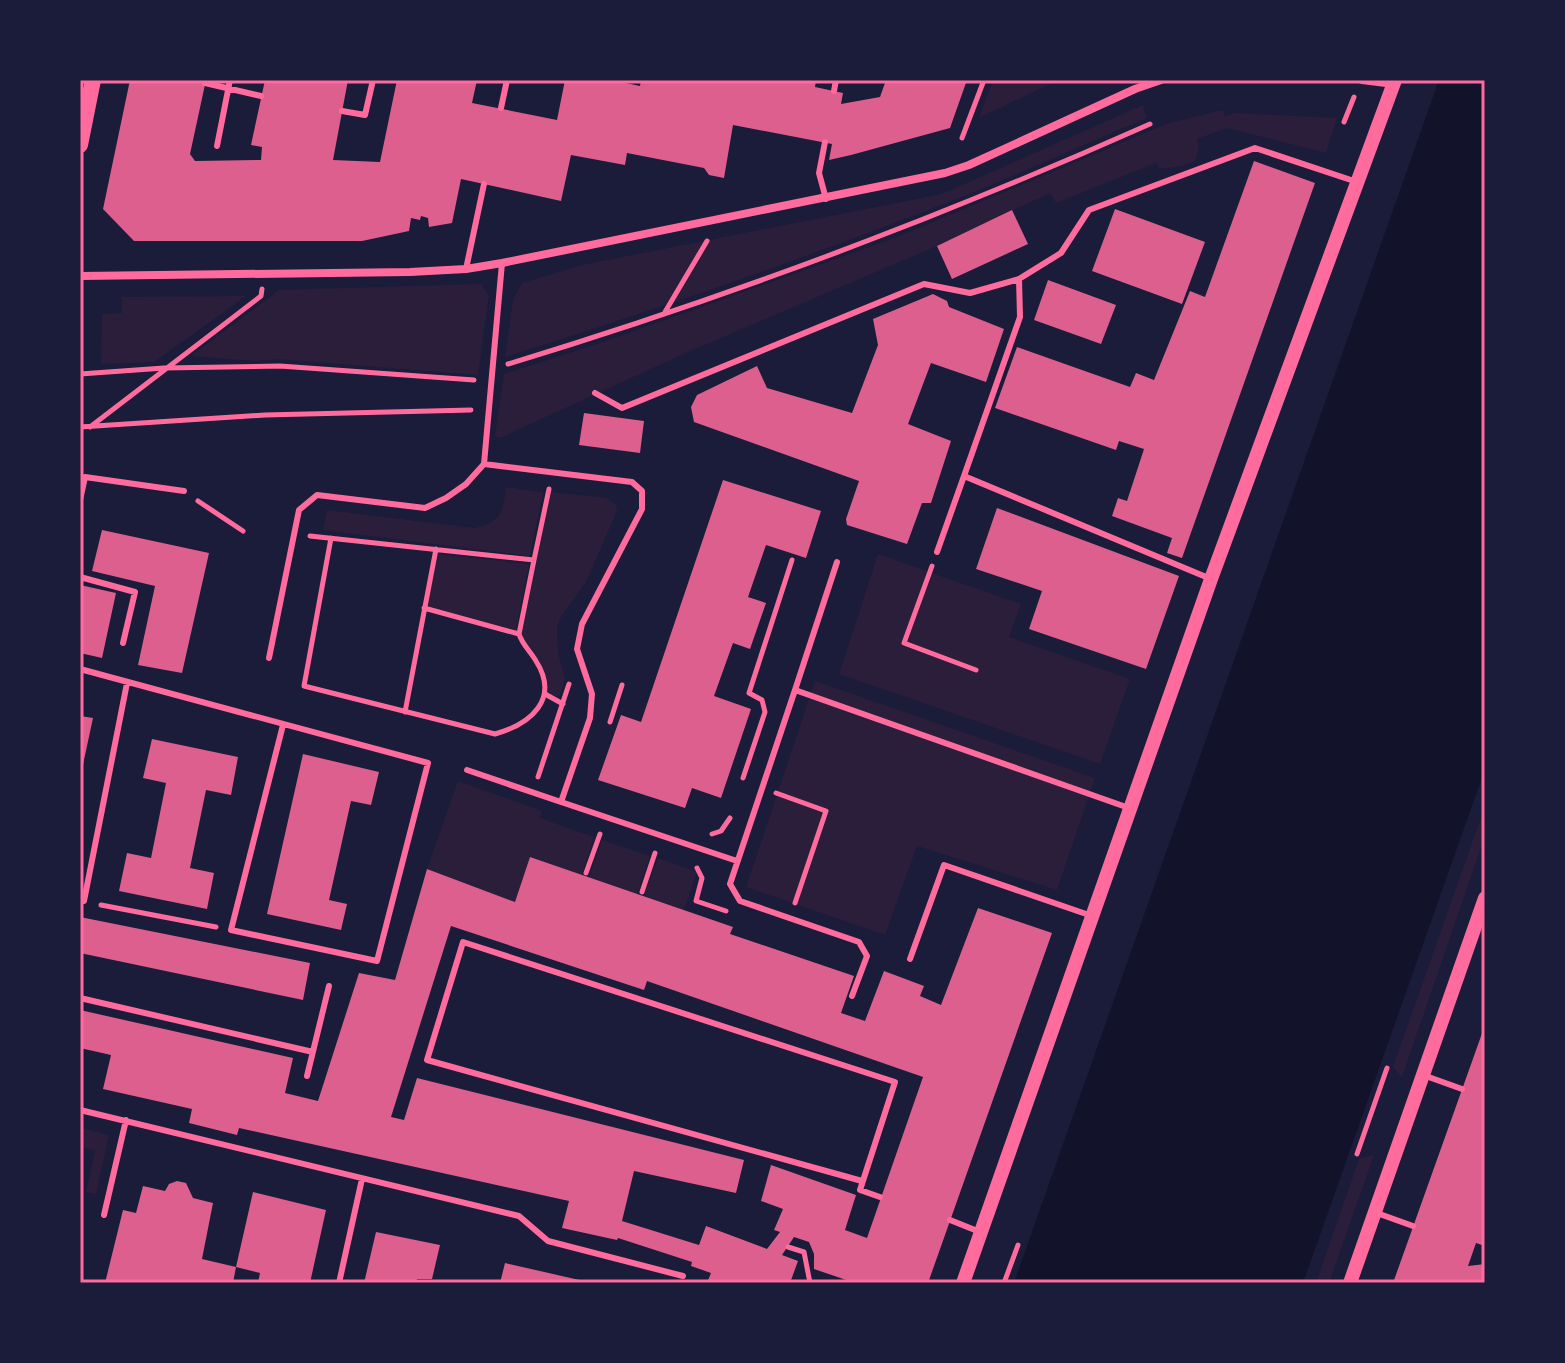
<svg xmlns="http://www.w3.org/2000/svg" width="1565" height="1363" viewBox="0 0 1565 1363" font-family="Lora,serif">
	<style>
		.green { fill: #2a1e3b }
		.water { fill: #12122b }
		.building { fill: #dd5f8e; fill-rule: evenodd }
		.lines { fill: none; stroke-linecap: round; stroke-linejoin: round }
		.path { stroke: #ff6b9d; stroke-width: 5 }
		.service { stroke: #ff6b9d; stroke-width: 6 }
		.minor { stroke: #ff6b9d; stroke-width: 8 }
		.tertiary { stroke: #ff6b9d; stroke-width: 14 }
		.secondary { stroke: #ff6b9d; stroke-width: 16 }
		.neatline { fill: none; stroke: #ff6b9d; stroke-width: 3 }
	</style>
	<rect width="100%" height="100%" fill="#1b1b3a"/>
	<!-- green -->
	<path class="green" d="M993,80h65l-79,38z
		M1143,105l4,13c-67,28 -133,59 -201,85 -145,57 -292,108 -441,154l8,-57 9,-17 60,-18 360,-71z
		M1223,110l2,6 10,-3 102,5 -11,35 -99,-25 -30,11 2,10 -4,12 -13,5 -23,3 -3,-6 -100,40 -6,-10 -113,53 -249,106 -188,86 -5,-2 9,-62 99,-32 294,-105 272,-114z
		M481,284l8,11 -11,80 -200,-16 -21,2 -66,-5 88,-66z
		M246,296l-92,66 -53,2 1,-50 20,-1v-16z
		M506,487l37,5 -13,64 -207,-26 4,-20 147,18c27,-5 29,-16 32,-41z
		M551,492l56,6 9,7 1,6 -31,71 -25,35 -4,10 1,25 7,27 -6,18 -12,-4c-4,-35 -9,-31 -26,-57z
		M437,554l92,10 -13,67 -89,-25z
		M878,554l143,50 -12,33 121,42 -30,85 -261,-90z
		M815,681l280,97 -38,112 -140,-44 -32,89 -139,-48z
		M458,781l84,30 -2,7 54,19 -12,38 -52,-18 -15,45 -88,-33z
		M1485,806v30l-83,241 -9,-10z
		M602,840l48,16 -13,38 -48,-17z
		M658,858l39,14 -13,38 -40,-14z
		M80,1128l29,7 -13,59 -10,-2 9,-41 -15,-4z
		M1374,1155l-45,128h-13l43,-124z"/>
	<!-- water -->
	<path class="water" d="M1439,80h46v689l-182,514h-289z"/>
	<!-- building -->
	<path class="building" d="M130,80h76l-16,74 5,7 66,-1 1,-13 -11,-2 14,-65h83l-15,80 47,2 17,-82h80l-5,23 85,17 8,-40h47l28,6 1,-6h175l-1,7 28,6 -2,11 39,-7 6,-17h81l-17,48 -99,27 -22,5 3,-16 -99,-19 -9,53 -15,-3 -5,-7 -77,-15 -2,12 -54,-10 -10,46 -100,-22 -9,44 -23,4 -1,-9 -7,-2 -1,4 -9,-2 -2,13 -47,10h-228l-31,-32z
		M1254,161l61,22 -133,375 -15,-5 5,-15 -60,-22 6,-18 9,3 17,-52 -25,-8 -3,9 -121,-42 22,-61 113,40 6,-14 18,7 36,-89 15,6z
		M1115,209l90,33 -23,62 -90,-33z
		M1012,210l16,34 -76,35 -15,-33z
		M1048,280l68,25 -15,39 -67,-24z
		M933,294l14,7 2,6 55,22 -18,53 -55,-19 -23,61 43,17 -20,62h-9l-15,41 -60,-19 -1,-6 13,-38 -165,-59 -3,-15 6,-12 60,-29 10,22 85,25 26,-68 -5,-26z
		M584,413l60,8 -4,32 -61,-8z
		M723,480l98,31 -15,47 -40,-13 -18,52 18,6 -16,46 -17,-6 -19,53 37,13 -30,89 -29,-10 -7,20 -87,-28 23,-65 20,7z
		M997,508l182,68 -33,93 -117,-40 13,-38 -66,-22z
		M102,530l107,23 -27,120 -44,-8 17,-79 -63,-15z
		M80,585l36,8 -14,65 -22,-5z
		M80,716l13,2 -12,56 -1,-1z
		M152,739l86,18 -7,38 -25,-5 -16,78 24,5 -7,36 -88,-18 8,-38 24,5 15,-75 -23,-5z
		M303,754l76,18 -8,33 -20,-4 -22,99 18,4 -6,26 -74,-16z
		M530,857l203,70 -3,7 124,42 -13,37 24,8 19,-50 40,15 -4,10 21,9 37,-97 74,25 -124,350h-73l-41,-14v-15l-5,-12 -15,-5 -12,18 16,6 -8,22h-83l4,-10 -20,-7 1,-4 -74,-24 -1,2 -55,-12 7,-27 -330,-73 -2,7 -48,-12 3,-14 -89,-20 8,-34 -31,-7v-38l213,48 -8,35 33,8 41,-128 36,7 32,-111 88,33zM451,926l193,64 3,-9 276,96 -56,161 -22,-8 11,-35 -85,-30 -10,36 22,8 -9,21 6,2 -13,17 -61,-23 -7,19 -77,-24 12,-50 102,22 8,-33 -327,-82 -13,42 -13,-3z
		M80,917l230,46 -7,37 -223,-47z
		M1485,1025v221l-9,-3 -8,23 17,-2v19h-92z
		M177,1181l9,2 7,15 20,5 -11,56 34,8 -3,16h-128l18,-73 13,3 7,-27 22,5 4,-7z
		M253,1192l73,18 -16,73h-52l2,-10 -24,-6z
		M376,1232l64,13 -8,34h-15l-1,4h-52z
		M505,1263l83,19v1h-88z"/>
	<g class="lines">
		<!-- path -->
		<path class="path" d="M1344,122l10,-25
			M962,138l22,-58
			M665,312l42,-71
			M508,364c218,-66 433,-147 642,-240
			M80,374l84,-6 116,-2 194,14
			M80,427l185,-12 206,-5
			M90,427l171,-131 1,-7
			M198,501l45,30
			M310,536l224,24 15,-71
			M331,538l-27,148 191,48c36,-10 65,-35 41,-73 -6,-10 -14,-17 -17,-27l15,-74
			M932,566l-28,77 72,27
			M424,608l95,26
			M545,694l18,10
			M405,712l31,-163
			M610,722l12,-37
			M538,777l31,-93
			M743,778l22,-66 -3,-12 -13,-7 43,-133
			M776,793l50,18 -31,92
			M712,834l9,-3 9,-13
			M697,868l5,10 -6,23 30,10
			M586,873l14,-39
			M642,892l13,-39
			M101,905l115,22
			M1357,1154l30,-86
			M788,1247l16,5 6,31
			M1004,1283l14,-38"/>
		<!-- service -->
		<path class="service" d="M205,83l56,13
			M834,91l2,-11
			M501,108l6,-28
			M342,111l23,4 8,-35
			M825,142l-6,31 7,26
			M217,146l13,-66
			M502,263l-18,201 148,18 10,9v18l-60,115 -5,25 15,45 -2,24 -29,84 176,59
			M466,269l18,-85
			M1019,279l1,38 -56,159 247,103
			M595,393l27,15 302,-124 46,9 49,-14 42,-26 28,-43 166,-62 102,34
			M80,500l5,-23 99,14
			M937,552l27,-76
			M837,562l-42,128 334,118
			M80,577l55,15 -12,51
			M269,658l30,-148 18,-15 108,13 21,-10 20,-14 18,-20
			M80,669l348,94 -51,198 -146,-31 52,-205
			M795,690l-65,194 10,17 119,41 8,14 -15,40
			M467,770l94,32
			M84,901l43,-218
			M910,959l34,-94 148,51
			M80,998l233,54
			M1423,1075l39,14
			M307,1076l22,-90
			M80,1110l439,106 29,25 135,35
			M862,1181l-435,-121 36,-118 432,140 -35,108 20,7
			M1374,1212l39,14
			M104,1215l22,-95
			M950,1220l30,12
			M339,1283l23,-104"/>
		<!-- minor -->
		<path class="minor" d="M1362,80l32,4
			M80,276l330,-4 56,-3 36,-6 443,-90 24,-8 166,-76 26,-9"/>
		<!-- tertiary -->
		<path class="tertiary" d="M963,1283l248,-704 184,-499
			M1350,1283l135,-385"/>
		<!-- secondary -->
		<path class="secondary" d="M80,145l13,-65"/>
	</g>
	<!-- border -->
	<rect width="1565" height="1363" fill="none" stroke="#1b1b3a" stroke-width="164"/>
	<rect x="82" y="82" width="1401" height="1199" class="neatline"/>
</svg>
